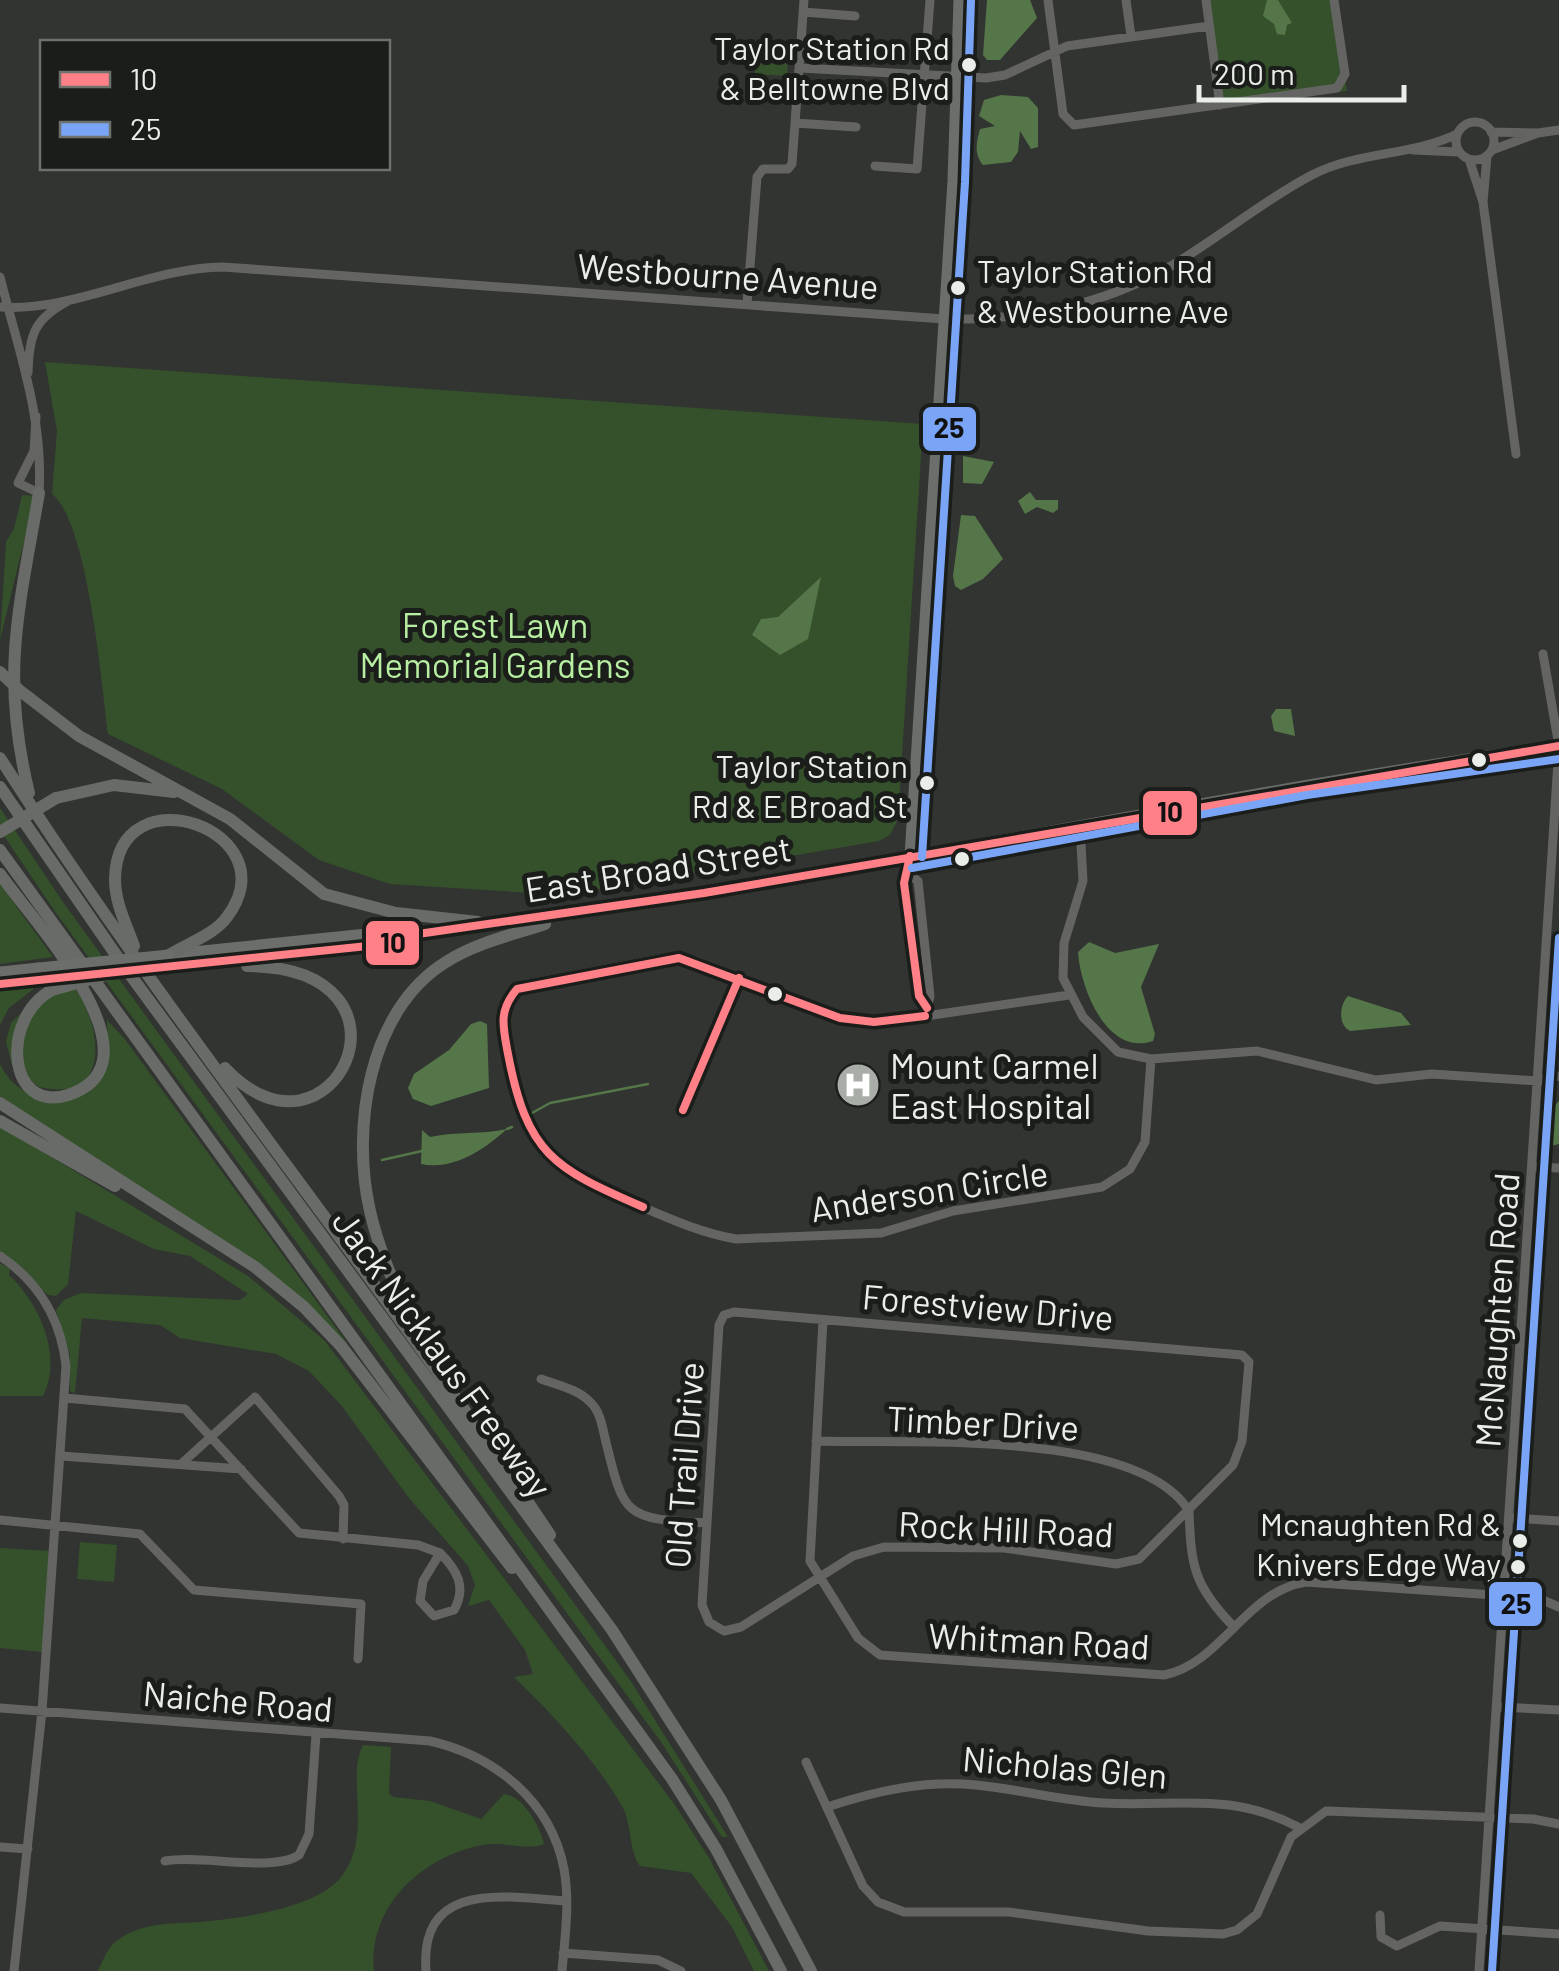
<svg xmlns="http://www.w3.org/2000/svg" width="1559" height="1971" viewBox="0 0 1559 1971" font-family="Barlow,sans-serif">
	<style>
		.green { fill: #35512b }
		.water { fill: #547648 }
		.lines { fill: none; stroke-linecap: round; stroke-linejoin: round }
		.stream { stroke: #547648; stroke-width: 2.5 }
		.minor { stroke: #646563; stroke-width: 9 }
		.major { stroke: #6c6e6c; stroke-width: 11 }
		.highway { stroke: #686b67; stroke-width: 12 }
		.major-bridge { stroke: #6c6e6c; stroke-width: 11 }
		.highway-bridge { stroke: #686b67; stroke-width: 12 }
		.bus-1-casing { stroke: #1a1d19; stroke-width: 15 }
		.bus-2-casing { stroke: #1a1d19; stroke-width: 15 }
		.bus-1 { stroke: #ff8087; stroke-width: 8 }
		.bus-2 { stroke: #7aa5f7; stroke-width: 8 }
		.bus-dot { fill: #eaeee9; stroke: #1a1d19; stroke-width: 4 }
		.labels { text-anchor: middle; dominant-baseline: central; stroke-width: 10; stroke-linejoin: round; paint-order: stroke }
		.bus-label { font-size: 32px; fill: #eaeee9; stroke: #1a1d19; text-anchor: end }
		.street-label { font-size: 35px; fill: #eaeee9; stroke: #1a1d19 }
		.park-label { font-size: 35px; fill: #b7eea2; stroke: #1a1d19 }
		.poi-label { font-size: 35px; fill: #eaeee9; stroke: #1a1d19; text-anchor: start }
		.line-badge { stroke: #1a1d19; stroke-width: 4 }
		.pale-badge-label { font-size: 28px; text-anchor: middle; font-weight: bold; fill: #111 }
	</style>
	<rect width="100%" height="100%" fill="#313430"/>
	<!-- green -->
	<path class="green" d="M1206,0h127l14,91 -127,14z
		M756,60l32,2 -1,14 -32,-2z
		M45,362l878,62 -25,395 -8,16 -11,6 -315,54 -174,-11 -71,-24 -97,-71 -114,-55c-6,-48 -20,-212 -56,-240l5,-63z
		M22,495l13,1 -35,144 6,-98 8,-13z
		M0,808l65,97 565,775 98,157h-6l-61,-95 -607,-832 -54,-80z
		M0,884l53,73 -53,7z
		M36,987l-27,21 -9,17v-34z
		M76,989c27,40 35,115 -37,98l-27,-22 -6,-23 5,-19 24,-24z
		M107,1020l17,18 226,309 -25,-25 -325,-225v-33c16,33 39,32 72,33l36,-42z
		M0,1126l248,150 77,65 350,464 34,53 60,113h-15l-22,-44 -41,-54 -51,-7c-11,-14 -8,-40 -17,-58 -28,-49 -69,-92 -109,-131l19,-3 -8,-24 -36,-50 -21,6 7,-21 -7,-19 -59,-68 -68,-93 -32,-34 -33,-17 -96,-16 -20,-13 -78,-7 -7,75 -5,-2v-36l-14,-45 8,-10 17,-7 159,7 8,-6 -58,-38 -36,-7 -78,-38 -8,73 -12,12 -8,-1 -48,-44z
		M0,1263l10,6 -1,6c31,29 54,81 34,121h-43z
		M80,1542l37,3 -3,37 -37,-3z
		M0,1548l50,3 -7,101 -43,-4z
		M363,1745l28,2 -2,46 4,4 37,4 51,18 23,-25c19,2 36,32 40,50 -18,7 -42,-3 -62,1 -61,12 -114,62 -108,126h-276c5,-11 10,-25 21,-32 28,-19 58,-14 90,-18 39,-4 113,-14 135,-48 28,-41 2,-96 19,-128z"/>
	<!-- water -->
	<path class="water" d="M987,0h43l7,18 -37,42h-13l-4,-5z
		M1267,0h11l14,23 -5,2 -2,10 -8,-1 -3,-10 -11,-8z
		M1001,95l27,2 10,11v39l-7,2 -11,-18 -2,21 -7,10 -28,3c-9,-11 -7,-22 -3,-36l15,-3 -16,-10 5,-16z
		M963,456l31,6 -12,22 -19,-1z
		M1030,492l6,8h22v9l-5,4 -16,-6 -12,7 -7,-13z
		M961,515l14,1 28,43 -20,20 -22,11 -6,-4 -2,-10z
		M821,577l-13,62 -28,16 -28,-20 9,-16 17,-2z
		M1276,709h15l4,27 -21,-5 -3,-15z
		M1089,942l26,11 44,-9 -18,43 14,47 -2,7c-47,16 -73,-55 -75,-89z
		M1348,996l53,17 10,12 -61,6c-12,-6 -11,-26 -2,-35z
		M480,1021l7,3 2,64 -58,18 -18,-7 -5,-11 6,-14 35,-24 22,-26z
		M1559,1101v43l-8,2 -3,-34z
		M507,1129c-22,20 -54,42 -86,35l1,-34 8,7c27,-6 51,-2 77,-8z"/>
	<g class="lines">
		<!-- stream -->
		<path class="stream" d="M532,1113l18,-10 98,-19
			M507,1129l5,-2
			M382,1160l40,-9"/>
		<!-- minor -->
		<path class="minor" d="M1048,0l15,114 11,11 263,-37 8,-14 -11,-74
			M1126,0l5,36
			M1206,0l14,105
			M803,12l52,4
			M800,68l186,10 19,-3 62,-29 142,-20
			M1456 141a19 19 0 1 1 38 0a19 19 0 1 1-38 0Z
			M795,123l61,4
			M1491,132l47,1 -46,17
			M1538,133l21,-3
			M1413,150l46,2
			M1469,159l14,43 4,-46
			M875,166l42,3 13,-169
			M1483,202l33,252
			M0,277c18,72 44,141 39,216l-21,-10 16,-32 2,-35
			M747,304l10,-127 6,-8h25l4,-5 12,-164
			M0,307c75,5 147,-39 223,-40l721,52c81,1 156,-12 227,-53 48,-28 91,-65 141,-91 46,-24 100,-19 145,-41
			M28,373c1,-38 6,-54 40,-72
			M1080,826l3,55 -19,62 -1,35 20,39 35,35 33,7 106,-8 119,29 56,-6 106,7 21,-5
			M910,856l-6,27 15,113 8,12
			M909,874l9,7 12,115 -3,13
			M1069,995l-170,25h-49l-154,-59 -37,-2 -135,26c-27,13 -23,35 -18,59 19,104 32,120 129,160 33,14 66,29 101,35l145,-6 72,-22 149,-24 28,-18 15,-27 6,-83
			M1533,1167l26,1
			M0,1256c40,27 61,63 66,110l-24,345 -28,260
			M734,1312l508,43 7,7 -7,79 -9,24 -94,94 -23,5 -112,-16 -120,-1 -31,9 -112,71 -17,4 -15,-9 -7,-17 17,-280 5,-10z
			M823,1320l-13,241 48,77 22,17 284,20c57,-11 82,-84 142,-93l232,16 21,9
			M541,1379c16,6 37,10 49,23 10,9 12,23 15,36 19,79 19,81 102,85
			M65,1398l120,11 114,124 119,12 22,8
			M816,1441c89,3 322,-13 373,70
			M61,1456l180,13
			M181,1464l74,-67 84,99 5,9 -1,34
			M1189,1511c2,56 5,75 45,116
			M1512,1518l47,3
			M0,1520l140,14 54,56 167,14 -3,55
			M440,1553c17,17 27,34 14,57l-20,6 -14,-15 3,-20z
			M1499,1707l60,3
			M0,1708l430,33c65,15 121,60 134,128 6,33 1,68 -2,102
			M806,1762l57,124 15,16 26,10h105l139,19 75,3 14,-4 20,-16 34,-77 35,-26 207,8 26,5
			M827,1807c49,-16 97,-27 149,-22 43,4 85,16 128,18 73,4 126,-12 194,24
			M0,1847l28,2
			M165,1861c35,-7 108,12 134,-6l10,-21 7,-99
			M1380,1915l1,22 16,9 43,-20 119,8
			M563,1953l95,7 23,11
			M426,1971c-7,-92 80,-74 141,-70
			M1479,1971l80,-1225 -16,-92"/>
		<!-- major -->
		<path class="major" d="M910,856l43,-675 6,-181
			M173,954l223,-23 22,3
			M0,972l39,-4
			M0,984l47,-4"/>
		<!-- highway -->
		<path class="highway" d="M19,690l60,46 151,83 94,75 72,19 82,9
			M0,758c171,267 375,513 550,777
			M0,787l123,178 489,665 109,170 90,171
			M29,793c-29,-119 -10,-184 10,-300
			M56,798l58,-13 60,7
			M0,850l672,929 44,70 65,122
			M0,874c30,44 168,188 68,221 -61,19 -68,-77 -16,-105
			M134,946c-8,-22 -19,-43 -19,-67 2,-110 177,-48 112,38 -13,18 -39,26 -58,38
			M185,965l212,-22 21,-9c383,-46 759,-134 1141,-188
			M225,1068c107,114 209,-101 22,-102
			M0,1103l255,164 49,40 37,39 171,222
			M0,1121l115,65
			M412,1326c-16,-38 -33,-75 -42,-115 -19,-82 -2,-201 76,-249 29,-19 66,-27 99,-38"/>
		<!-- major-bridge -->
		<path class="major-bridge" d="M39,968l130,-13
			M47,980l41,-4"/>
		<!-- highway-bridge -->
		<path class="highway-bridge" d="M0,672l19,18
			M0,832l56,-34
			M52,990l61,-17 72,-8"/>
		<defs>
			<path id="bus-1" d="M910,856l-6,27 15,113 8,12
				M0,984l397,-41 21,-9 286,-41 855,-147
				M683,1110l56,-132
				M643,1207c-90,-39 -116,-53 -135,-153 -5,-27 -10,-43 9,-65l162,-31 161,60 34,4 51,-6"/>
			<path id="bus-2" d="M922,857l43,-675 6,-182
				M912,868l395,-73 252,-36
				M1492,1971l67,-1033"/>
		</defs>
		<!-- bus-1 casing -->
		<use href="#bus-1" class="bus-1-casing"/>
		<!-- bus-2 casing -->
		<use href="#bus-2" class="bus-2-casing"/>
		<!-- bus-1 -->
		<use href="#bus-1" class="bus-1"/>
		<!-- bus-2 -->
		<use href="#bus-2" class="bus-2"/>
	</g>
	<!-- icons -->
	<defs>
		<symbol id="hospital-disc" viewBox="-11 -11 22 22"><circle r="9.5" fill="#a9ada8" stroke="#1a1d19"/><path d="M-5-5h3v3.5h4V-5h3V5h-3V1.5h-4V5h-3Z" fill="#fff"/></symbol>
	</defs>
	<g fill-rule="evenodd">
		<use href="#hospital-disc" x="833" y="1060" width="50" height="50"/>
	</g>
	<!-- markers -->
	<g class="bus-dot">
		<circle cx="969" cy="65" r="9"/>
		<circle cx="958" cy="288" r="9"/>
		<circle cx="1479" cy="760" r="9"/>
		<circle cx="927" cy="783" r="9"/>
		<circle cx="962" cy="859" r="9"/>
		<circle cx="775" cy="994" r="9"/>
		<circle cx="1520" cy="1541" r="9"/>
		<circle cx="1518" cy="1567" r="9"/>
	</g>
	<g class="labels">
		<!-- bus labels -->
		<g class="bus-label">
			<text x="950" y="47">Taylor Station Rd<tspan x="950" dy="40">&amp; Belltowne Blvd</tspan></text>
			<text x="977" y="270" text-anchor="start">Taylor Station Rd<tspan x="977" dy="40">&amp; Westbourne Ave</tspan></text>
			<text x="908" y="765">Taylor Station<tspan x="908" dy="40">Rd &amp; E Broad St</tspan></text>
			<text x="1501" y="1523">Mcnaughten Rd &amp;<tspan x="1501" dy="40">Knivers Edge Way</tspan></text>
		</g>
		<!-- street labels -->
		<g class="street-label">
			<text transform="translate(728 275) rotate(4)">Westbourne Avenue</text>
			<text transform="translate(658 868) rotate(-9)">East Broad Street</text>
			<text transform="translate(929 1190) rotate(-9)">Anderson Circle</text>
			<text transform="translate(988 1306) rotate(5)">Forestview Drive</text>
			<text transform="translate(1496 1310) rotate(-86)">McNaughten Road</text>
			<text transform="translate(443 1353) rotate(54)">Jack Nicklaus Freeway</text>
			<text transform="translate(983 1422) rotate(3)">Timber Drive</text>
			<text transform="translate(683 1465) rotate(-86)">Old Trail Drive</text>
			<text transform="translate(1006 1528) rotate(3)">Rock Hill Road</text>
			<text transform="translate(1039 1640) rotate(3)">Whitman Road</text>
			<text transform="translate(238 1700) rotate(5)">Naiche Road</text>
			<text transform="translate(1065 1766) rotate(5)">Nicholas Glen</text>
		</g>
		<!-- park labels -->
		<g class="park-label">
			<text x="495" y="624">Forest Lawn<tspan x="495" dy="40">Memorial Gardens</tspan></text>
		</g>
		<!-- poi labels -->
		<g class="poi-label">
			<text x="890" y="1065">Mount Carmel<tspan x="890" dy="40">East Hospital</tspan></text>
		</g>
	</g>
	<g class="line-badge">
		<rect x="921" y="405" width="57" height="48" rx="10" fill="#7aa5f7"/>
		<rect x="1141" y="789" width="58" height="48" rx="10" fill="#ff8087"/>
		<rect x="364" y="919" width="57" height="48" rx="10" fill="#ff8087"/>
		<rect x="1487" y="1580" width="57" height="48" rx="10" fill="#7aa5f7"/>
	</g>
	<g class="pale-badge-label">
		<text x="949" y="438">25</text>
		<text x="1170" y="822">10</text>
		<text x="393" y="953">10</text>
		<text x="1516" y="1614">25</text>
	</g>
	<!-- legend -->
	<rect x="40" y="40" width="350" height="130" fill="#1a1d19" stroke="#6d716c" stroke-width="2.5"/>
	<rect x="60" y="72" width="50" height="15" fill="#ff8087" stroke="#6d716c" stroke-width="2.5"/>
	<text x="130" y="90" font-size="30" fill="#eaeee9">10</text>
	<rect x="60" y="122" width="50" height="15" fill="#7aa5f7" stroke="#6d716c" stroke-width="2.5"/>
	<text x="130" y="140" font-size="30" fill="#eaeee9">25</text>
	<!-- scale -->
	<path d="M1199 85v15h205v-15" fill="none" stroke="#eaeee9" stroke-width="5"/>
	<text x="1214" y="85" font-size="30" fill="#eaeee9" stroke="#1a1d19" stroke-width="8" paint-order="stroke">200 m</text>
</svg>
